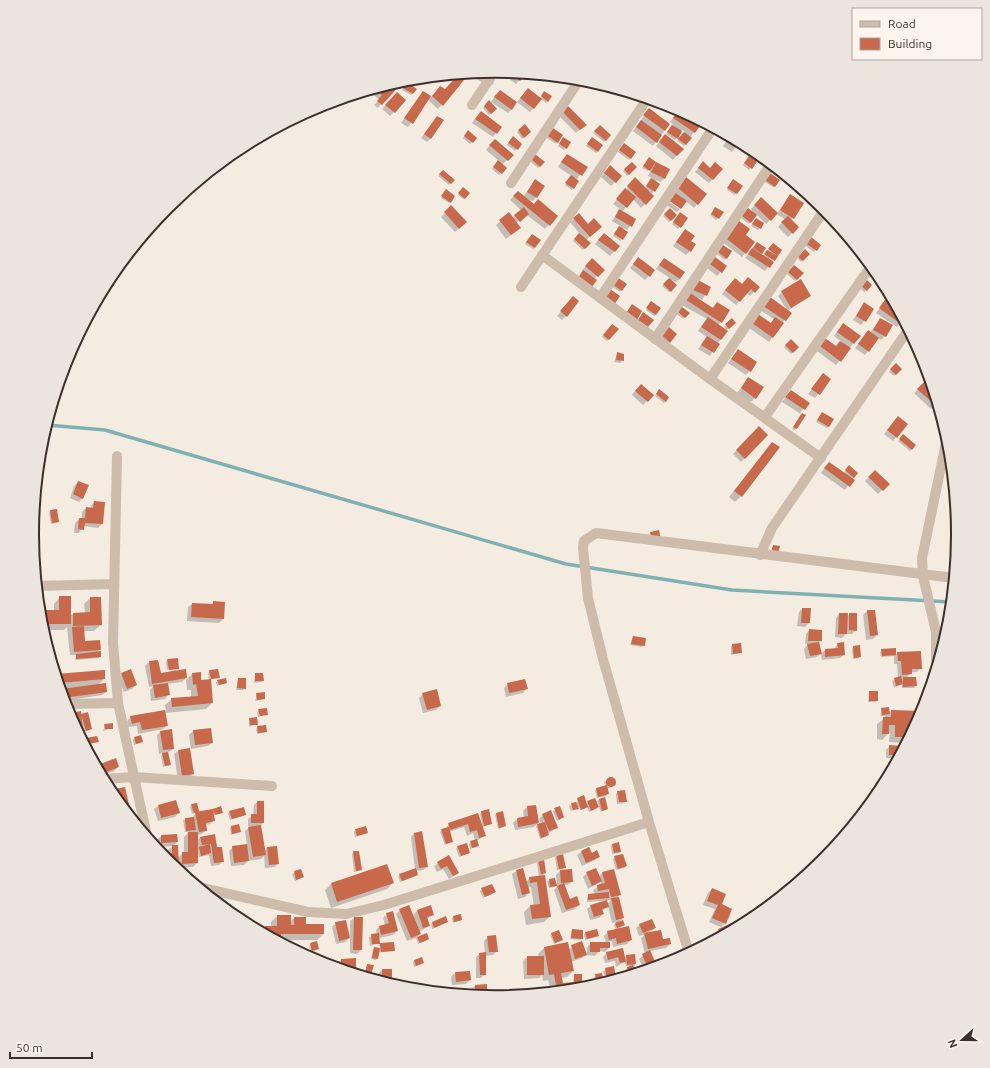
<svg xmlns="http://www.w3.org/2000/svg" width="990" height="1068" viewBox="0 0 990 1068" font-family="Ubuntu,sans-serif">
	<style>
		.shadow { fill: #0003 }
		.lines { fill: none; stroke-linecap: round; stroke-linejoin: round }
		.stream { stroke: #7fb0b2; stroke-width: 3.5 }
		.building { fill: #c8694b }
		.minor { stroke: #cdbbac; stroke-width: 10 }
		.rim { fill: none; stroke: #3b302b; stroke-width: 2 }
	</style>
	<rect width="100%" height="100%" fill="#f4ebe1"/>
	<!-- shadow -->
	<path class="shadow" d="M505,72l20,2 -9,10 -13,-10z
		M552,77l11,1 -5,4z
		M424,78l-6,7 -7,-4 1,-2z
		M463,80l-25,29 -10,-9 -20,27 -7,-4 22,-31 8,5 6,-6h7z
		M400,81l-19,23 -3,4 -4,-3 5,-5 -7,-7 3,-4z
		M406,85l9,4 -4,6 -9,-5z
		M397,93l8,8 -15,15 -8,-7z
		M525,93l15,5 3,-4 4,7 -1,2 -5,-4 -11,13 -13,-10z
		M496,95l16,14 -4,4 -17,-11z
		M489,102l7,7 -7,6 -6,-7z
		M568,107l17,18 -9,8 -17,-17z
		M649,109l16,21 -12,16 -20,-15z
		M679,110l22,12 -17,24 -7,-5 8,-9 -3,-2 -7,10 -9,-6 7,-10 -3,-2z
		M477,116l19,17 -3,4 -21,-14z
		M437,117l-6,21 -4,4 -6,-4z
		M525,126l5,6 -8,7 -5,-7z
		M600,126l10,9 -6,7 -11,-9z
		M551,131l6,11 -1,2 -9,-6z
		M468,132l8,6 -6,6 -7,-6z
		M719,132l20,10 -7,10 -9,-6 3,-4 -9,-6z
		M665,136l17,13 -9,11 -17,-14z
		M511,139l10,5 -6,7 -8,-6z
		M562,140l4,8 -2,2 -6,-4z
		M591,140l11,5 -6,8 -10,-7z
		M491,144l21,11 -10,10 3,3 -6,7 -7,-6 7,-8 -13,-11z
		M744,145l17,11 -12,14 -6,-5 7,-8 -10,-6z
		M622,146l8,12 -1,2 -11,-8z
		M535,155l8,7 -5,6 -8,-7z
		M563,159l23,8 -10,13 -4,10 -7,-5 7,-9 -14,-9z
		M648,160l4,7 5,-4 7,16 -4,3 -5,-3 4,5 -7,9 -5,-4 6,7 -12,12 -8,-9 -11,13 13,7 -8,11 -4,-2 -2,13 -8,-5 7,-10 -8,-5 8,-12 -7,-5 22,-25 10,9 7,-10 -4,-2 4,-9 -4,4 -6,-3z
		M632,163l4,4 -9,9 -4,-5z
		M699,167l11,2h12l-13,14 -14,-11z
		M606,170l15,6 -10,10 -10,-9z
		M443,171l10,9 -4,5 -11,-9z
		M768,176l7,10 -2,1 -8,-5z
		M535,180l1,17 -3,4 -8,-3 9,7 23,11 -12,13 -18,-14 -11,8v8l-10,8 -10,-14 13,-11 3,4 9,-8 -11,-10 4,-4 9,1z
		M682,182l15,22 -3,4 -8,-7 -5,7 -7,-17z
		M732,182l9,4 -6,9 -8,-5z
		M463,189l5,4 -5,6 -5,-4z
		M444,192l6,10 -1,1 -8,-5z
		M790,195l3,23 -2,2 7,7 -10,10 -10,-10 7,-8 -9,-5 -10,10 -10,-10 -7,10 -8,-6 5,-7 8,3 -3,-5 10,-10 16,15z
		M668,201l12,8 -3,3 -12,-8z
		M451,207l14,15 -10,10 -14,-15z
		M670,209l6,6 -7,7 -6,-6z
		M714,210l8,2 -6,8 -6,-5z
		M679,215l8,4 -9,10 -6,-5z
		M574,219l22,12 -10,9 3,3 -6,7 -10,-9 7,-7 -10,-12z
		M754,221l6,7 -2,2 -7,-4z
		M736,226l8,9 1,18 -3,4 -18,-14z
		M685,230l5,11v10l-4,4 -13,-9z
		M530,237l9,4 -6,8 -8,-5z
		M600,238l19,8 -9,10 -15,-12z
		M809,239l11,6 -6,7 -10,-7z
		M755,245l10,3 -5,7 3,2 8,-11 10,4 -16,21 -20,-13z
		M722,248l4,10 -1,2 -8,-6z
		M805,251l3,3 -7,8 -3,-3z
		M592,260l11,10 -9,9 -12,-9z
		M635,262l14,14 -4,4 -15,-12z
		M711,262l15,4 -9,10 -10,-8z
		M660,263l20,16 -4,3 -5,-2 5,5 -7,7 -7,-6 8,-8 -14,-9z
		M794,266l8,7 -7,8 -8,-7z
		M616,280l10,4 -6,8 -9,-6z
		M731,283l10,2 18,2 -9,9 -4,-3 -10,12 -14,-11z
		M694,285l16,3 -8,12 -4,-2v1l14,9 5,-5 4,19 -3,3 2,15 -10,16 -12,-7 9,-12 -9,-6 9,-12 -25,-14z
		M871,285l-7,7 -5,-5z
		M782,292l28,3 -22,16 2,2 -21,29 -20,-14 5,-9 16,5 4,-5 -14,-9 6,-8 21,8 -9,-14z
		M890,295l5,10 -3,3 7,5 4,7 -6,7 -21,-14z
		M570,301l-4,15 -4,4 -5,-4z
		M650,304l6,11 -2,1 -8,-6z
		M864,304l9,5 -12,16 -8,-5z
		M681,307l7,6 -5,6 -7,-6z
		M880,319l5,17 -4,4 -3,-2 -13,17 -10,-7 13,-17 2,2z
		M732,320l3,3 -8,7 -3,-3z
		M612,325l5,4 -10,12 -5,-4z
		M669,329l7,5 -8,9 -7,-5z
		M839,329l20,7 -23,29 -19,-14 5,-7 14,3 5,-6 -7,-5z
		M791,340l7,7 -7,7 -7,-7z
		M738,351l18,12 -10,12 -18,-12z
		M617,354h6l-2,9 -7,-1z
		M896,364l5,5 -7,7 -5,-4z
		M823,374l7,5 -15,19 -7,-4z
		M749,378l6,20 -4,4 -14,-9z
		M926,381l6,5 5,18 -6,5 -17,-16z
		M637,389l10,12 -4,4 -11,-10z
		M659,391l9,7 -4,5 -9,-7z
		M791,391l17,12 -8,10 4,3 -9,14 -3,-1 9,-15 -19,-12z
		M821,415l12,5 -6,8 -11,-6z
		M898,417l9,7 -14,17 -9,-7z
		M759,428l8,7 -26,27 -8,-8z
		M904,435l11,10 -5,6 -12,-10z
		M772,443l-31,53 -6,6 -6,-5z
		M825,467l18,7 6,-7 8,6 -12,17 -24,-17z
		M875,471l13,13 -10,10 -13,-13z
		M78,482l5,16 -4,4 -9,-4 4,-12z
		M94,502l8,22 -4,4 -15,-2 -4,7h-5l1,-10 4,-4h3v-7l4,-4h4z
		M50,511l8,11 -2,1 -5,1 -2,-11z
		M60,597l10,19 3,-2 12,-1 -1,-9 6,-6 11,27 -7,6h-11l1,11 16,8 -4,3 4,3 -1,2 -24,2 1,-5h-6l-3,-28 -3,3h-21l-3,-17 2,-2h12v-7z
		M214,602l9,17 -4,4 -32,-2 1,-14 4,-3 19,1z
		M802,609l7,14 -4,4 -8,-1 2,-14z
		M867,611h7l3,24 -4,4 -7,1 -3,-25z
		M839,614l8,3 3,-3 6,16 -4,4h-6l-4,4 -7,-1 1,-19z
		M944,626h5l-11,34v-28z
		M809,630l12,11 -2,2 2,10 -4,4 -11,2 -2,-10 4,-5h-3l1,-10z
		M633,637l11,8 -2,2 -12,-2z
		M838,644l6,11 -4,3 -18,2 -1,-6 4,-4 9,-1z
		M732,645l9,7 -10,3v-8z
		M853,647l7,9 -1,2 -6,1 -1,-10z
		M895,649l1,6 2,-2 23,15 -4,4h-6l-5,6 10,8 -2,2h-12v-4l-8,4 -2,-7 6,-3 -1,-14h-3v-8l-13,1 -1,-5z
		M168,660l9,8 -10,2 -1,-8z
		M158,661l2,13 16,-4 -2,2 12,6 -4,4 -15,2 1,11 -3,4 -14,2 -1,-11 3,-4 -4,1 -4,-21 4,-4z
		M104,671v8l-6,6 8,7 -4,3 -38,6 -3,-11 6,-1v-1h-7l-4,-13z
		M210,671l8,6 -8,3 2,23 -6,6 -41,4 2,12 -6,6 12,18 -6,4 3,12 -7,2 -2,-11 2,-3 -4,1 -2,-19 6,-6 -25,5 -1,-8 -9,1 -1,-6 4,-4 35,-6 -1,-6 7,-6 19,-2v-7h-4l-1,-10 6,-6 9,7 8,-1 -1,-7z
		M122,674l14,11 -4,4 -8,3 -6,-14z
		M255,674l8,7 -2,1 -7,1z
		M238,679l7,9 -2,2h-7z
		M218,681l8,2 -9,3 -1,-4z
		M508,684l18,5 -3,4 -17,4 -2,-9z
		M869,692l8,9 -2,1h-7z
		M257,694l7,5 -9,2z
		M423,694l17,12 -4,4 -13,3 -4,-15z
		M882,709l7,4 2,-2 30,1 -11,24 -7,7 -14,-1 1,-10 -8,8 -5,-1v-15l8,-6v-2h-5z
		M259,710l8,4 -9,3 -1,-5z
		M72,714l8,2 7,-2 4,15 -7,3v-3l-5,5 -9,-18z
		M250,719l7,5 -8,3z
		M105,725l7,3 -9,3z
		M258,727l8,5 -9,2 -1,-5z
		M210,729l2,14 -4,3 -17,3 -2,-14 4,-4z
		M83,733l2,8 2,-2 10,3 -11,3 -7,-11z
		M134,738l8,4 -8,3 -1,-5z
		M890,746l14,1 -7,12 -11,-1v-8z
		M178,751l15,23 -4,4 -11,2 -4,-26z
		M94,761l5,6 2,-2 17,2 -4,4 -12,4z
		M613,777l3,8 -9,4 1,5 -2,2 -9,2 -2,-8 11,-3 -2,-5z
		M881,786h2l-4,6v-4z
		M116,790l14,22 -1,2 -17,-20z
		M618,792l8,9 -2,2 -7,1 -1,-10z
		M578,798l8,6 8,-5 2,10 -7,3 -2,-5 -7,3 -1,-3 -8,4 -2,-5 8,-4z
		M604,798l3,11 -6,3 -4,-11z
		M175,801l4,12 -4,4 -17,4 -4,-12 4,-3z
		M257,802l6,21 -3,3 4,25 3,-3 9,-1 2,17 -4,3 -9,1 -1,-12 -3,3 -13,2 -4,4 -13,1 -2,-15 4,-4 14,-2 -2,-14 5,-4 -2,-1v-7l5,-4 1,-10z
		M191,805l6,7 -5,2 -2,-7z
		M220,807l1,5 -12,3 5,5 -4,4 -5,1 1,5 -4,4 -5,1v6l4,-4 13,-2 2,14 7,12 -4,4 -8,1 -2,-11 -10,2 -1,-7 -1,13 -4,4 -17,1 -9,-7 -4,-5 6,-2 -1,-4 5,-4 -15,1 -1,-7 4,-4 16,6 -4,4 5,11 6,-4v-16l5,-5h-4l-2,-12 9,-2 4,-5z
		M527,807l11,16 -4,4 -19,3 -2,-7 4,-4 7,-1 -1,-7z
		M559,807l4,10 -6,4 -4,-10z
		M230,812l15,3 -15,5 -2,-6z
		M482,812l9,12 -9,3 3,9 -9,5 2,5 -2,1 -6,2 -1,-5 6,-4 -2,-7 -6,3 -3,-9 -15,5 3,9 -7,4 -5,-13 5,-3 4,-5h33l-2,-10z
		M497,814l8,12 -1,1 -6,2 -3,-14z
		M543,815l14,13 -10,6 -1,3 -6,2 -4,-13 5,-2 -2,-5z
		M231,827l9,5 -9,3 -1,-7z
		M355,830l12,3 -12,4 -1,-5z
		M414,833l13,34 -4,3 -7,1 1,4 -1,1 -16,6 -2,-6 2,-1 15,-6 -4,-32z
		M612,845l8,6 -2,2 -6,1 -1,-8z
		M458,847l11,6 -10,4 -3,-9z
		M354,852l7,17 -2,2 -5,1 -2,-18z
		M581,852l10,2 7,2 -3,4 -13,6 -5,-11z
		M557,856l8,11 -2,2 -6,1 -2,-12z
		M449,857l9,16 -9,6 -6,-10 -6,3 -3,-6z
		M615,857l11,9 -2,2 -8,2 -3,-11z
		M539,861l6,12 -3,3 8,40 -6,6 -18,3 -2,-13 6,-6h4l-3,-19 -4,1 2,5 -4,4 -7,2 -6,-25 4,-3 10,11 4,-4 9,-1 -2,-14z
		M387,865l6,18 -6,6 -56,19 -6,-18 6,-6z
		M301,870l2,7 -8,4 -3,-7z
		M571,870l1,11 -4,4h-4l5,15 10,5 -4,4 -13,4 -8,-23 3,-3v-3l-3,3 -5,1 -2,-7 8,-2v4h2l-1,-8 4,-4z
		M613,870l7,24 -2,3 5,21 -5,5 6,2 -5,4 12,11 -4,4 -14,3 -1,-6 -3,1v6l-4,4 -6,-1 -4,5 -8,-1v-8l4,-4h15l-2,-7 4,-4 8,-2 -2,-5 3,-3 -5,1 -4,-17 -6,5 1,3 -4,4 -9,2 -3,-11 4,-3 16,-2 4,-4 -24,2v-5l8,-3 -2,-4 8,-5 -1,-3 -12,7 -5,-12 4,-4 12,4 3,-4z
		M482,889l13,3 -12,6 -3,-7z
		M712,889l9,16 4,18 -4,4 -12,-5 6,-13 -12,-4 5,-12z
		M400,910l12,6 5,-5 16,4 -6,4 2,7 -10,6 1,2 -4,4 -9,3 -11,-27z
		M387,914l10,17 -4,4 -14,3v7l2,-1 13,6 -16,3 -2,7 -5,-1 2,-10 1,-1 6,1 -1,-6 -9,3 -1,-9 8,-2 -1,-5 4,-4 5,-1 -2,-7z
		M277,916l13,6 4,-4 29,16 -6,6h-40l-16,-9 4,-4h6v-5z
		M453,917l8,3 -8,3 -1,-5z
		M354,918l7,32 -4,4 -7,-1v-32z
		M336,923l13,15 -4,4 -9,2 -4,-17z
		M432,923h13l-13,6 -1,-4z
		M254,924l1,4 -6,-3z
		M640,924l15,4 -6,5 21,11 -4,4 -16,3 6,15 -12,4 -5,-11 6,-5 -4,-16 5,-4 -7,2 -3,-8z
		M733,929l-17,9 -1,-5 3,-3z
		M572,930l10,8 -2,2 -10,-1z
		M586,932l12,4 -13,4 -1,-6z
		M426,934l1,6 -9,4 -2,-6z
		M552,934l8,7 -6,3 -4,-9z
		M488,937l9,14 -4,4 -8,1v18l-4,4h-5v-21l4,-3 5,-1 -1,-12z
		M581,943l5,11 -4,4 -11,4 2,9 -6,6 -6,1 1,7 11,-2 1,-8 7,7 -9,2 1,5 -22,3 -3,-12 -5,1 -1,-6 -3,3 -15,1 -1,-18 4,-4h12l-1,-3 6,-6 25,1z
		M311,944l7,5 -7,3 -2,-6z
		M303,950l2,5 -6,-3z
		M607,953l17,5 3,-2 8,8 -2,10 -6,1 -2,-5 4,-4h-3l-1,-5 -9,6 -1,-6 -10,2 -2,-6z
		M355,959v12l-1,2 -17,-5v-5l4,-3z
		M414,961l9,2 -9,4 -1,-5z
		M367,965l4,9 -2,2 -5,-1z
		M613,967l2,11 -9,3 -3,-10z
		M382,970h9v14l-13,-4v-6z
		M455,973l15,7 -4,4 -14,1 -1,-8z
		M596,975l7,6 -2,1 -5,2 -2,-7z
		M486,985v11l-15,-1v-6l4,-3z
		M520,990v5l-11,1 1,-5z"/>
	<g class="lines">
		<!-- stream -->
		<path class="stream" d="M47,425l58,5 461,134 166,26 219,12"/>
	</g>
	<!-- building -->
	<path class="building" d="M509,72l10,1 7,1 -6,7z
		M458,75l6,5 -21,26 -11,-10 8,-10 5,3z
		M401,81l1,2 -20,22 -5,-4 5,-6 -7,-6z
		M407,82l10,7 -4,5 -10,-6z
		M528,88l14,11 -8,10 -14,-11z
		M500,90l17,12 -5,8 -18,-13z
		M423,91l8,5 -18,28 -9,-6z
		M544,91l8,5 -4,6 -7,-6z
		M397,92l9,8 -11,13 -10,-8z
		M489,100l8,9 -6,5 -7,-8z
		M568,106l19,19 -7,5 -18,-19z
		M649,108l21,16 -5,7 -22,-16z
		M679,110l9,5 -1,2 13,9 -5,7 -22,-15z
		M481,111l21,16 -5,7 -22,-15z
		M437,116l7,4 -13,19 -7,-5z
		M641,120l21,15 -5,8 -21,-16z
		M525,124l6,8 -7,6 -6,-8z
		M600,125l11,10 -5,6 -12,-10z
		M672,125l10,6 -4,8 -11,-7z
		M553,128l10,7 -5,8 -10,-7z
		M468,130l9,8 -4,5 -9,-7z
		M684,132l8,6 -6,7 -8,-6z
		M665,134l19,15 -7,7 -18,-14z
		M513,136l9,8 -4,6 -10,-7z
		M563,137l8,5 -4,7 -8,-5z
		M592,137l11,8 -5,7 -11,-8z
		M729,137l11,5 -4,6 -10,-6z
		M495,139l19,16 -6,6 -19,-16z
		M624,143l12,9 -5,7 -12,-9z
		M745,145l7,4 10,9 -18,-11z
		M535,154l10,8 -5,5 -9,-8z
		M567,154l21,13 -6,9 -21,-14z
		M749,156l8,6 -5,7 -8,-6z
		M649,157l7,5 -6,9 -7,-5z
		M498,160l9,8 -5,6 -9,-7z
		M703,161l7,7 5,-6 8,7 -10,11 -15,-12z
		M632,162l5,5 -8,8 -5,-6z
		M656,162l14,7 -5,10 -14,-7z
		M610,165l12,11 -6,7 -12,-10z
		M443,170l12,10 -4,4 -12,-10z
		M770,173l10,7 -5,7 -10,-7z
		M571,175l8,6 -5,8 -9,-6z
		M635,177l19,19 -8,9 -19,-19z
		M686,177l21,17 -9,11 -21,-18z
		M651,178l9,6 -5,8 -9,-6z
		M535,179l10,7 -8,12 -10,-6z
		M733,179l10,7 -6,8 -10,-6z
		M463,187l7,6 -5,6 -7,-6z
		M625,188l11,9 -9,11 -11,-9z
		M446,189l9,7 -4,7 -10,-7z
		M518,191l16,13 4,-5 20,17 -8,10 -37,-30z
		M674,192l13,9 -6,8 -13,-9z
		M790,194l14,9 -10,16 -14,-9z
		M761,197l17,16 -7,8 -17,-16z
		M451,205l16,17 -8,7 -15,-17z
		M524,207l5,7 -9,8 -6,-7z
		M715,207l9,5 -5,7 -8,-5z
		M670,208l7,7 -6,6 -7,-7z
		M748,208l9,7 -6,8 -9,-7z
		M619,209l17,10 -4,8 -17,-10z
		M509,212l12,16 -10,7 -12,-15z
		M680,212l8,6 -7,10 -8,-6z
		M579,213l9,11 6,-6 8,9 -12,10 -17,-19z
		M788,216l11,11 -6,7 -12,-12z
		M756,218l8,5 -3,6 -9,-5z
		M739,221l11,8 -4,6 9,7 -9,12 -19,-15z
		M619,226l9,6 -5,8 -9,-6z
		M685,229l10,7 -4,5 5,3 -5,8 -15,-10z
		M579,233l12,10 -6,6 -11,-10z
		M604,233l16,13 -5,6 -17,-12z
		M532,234l9,6 -6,8 -9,-6z
		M810,236l11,9 -4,6 -12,-8z
		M757,242l9,6 -4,6 -9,-6z
		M773,243l9,7 -4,6 -10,-7z
		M723,245l9,6 -5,8 -9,-7z
		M752,248l22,14 -4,6 -22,-14z
		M805,249l5,5 -7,7 -5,-4z
		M767,250l11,6 -3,5 -11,-7z
		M638,257l17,13 -5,7 -17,-13z
		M715,257l12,9 -5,7 -12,-9z
		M592,258l13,12 -7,7 -13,-11z
		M664,258l21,14 -5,7 -21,-14z
		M794,265l10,8 -7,7 -9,-8z
		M583,270l14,10 -6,8 -13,-10z
		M617,277l10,7 -5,7 -10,-7z
		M748,277l12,10 -5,6 -4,-4 -11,13 -15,-12 10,-12 7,6z
		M669,278l8,7 -6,7 -8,-8z
		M801,279l10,17 -20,12 -10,-17z
		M866,279l6,6 -5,6 -7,-6z
		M698,280l13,7 -4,9 -14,-6z
		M610,289l10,7 -6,9 -11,-7z
		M690,293l23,15 4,-6 13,8 -8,13 -36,-23z
		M889,294l6,12 -1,2 4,3 5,10 -2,3 -22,-16z
		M573,296l6,5 -12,16 -7,-6z
		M770,297l22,16 -6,8 -23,-15z
		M651,301l10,7 -5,7 -10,-7z
		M864,302l10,7 -8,13 -10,-6z
		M632,304l10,7 -5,9 -11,-7z
		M681,306l9,7 -5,5 -8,-7z
		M643,312l11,8 -6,7 -10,-7z
		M758,314l13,9 4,-6 9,6 -11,15 -21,-15z
		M708,317l20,14 -7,9 -20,-13z
		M732,318l4,5 -7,6 -4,-5z
		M880,318l13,7 -7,12 -13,-7z
		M843,323l18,13 -7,8 -17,-12z
		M612,324l7,5 -10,11 -6,-5z
		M669,327l8,7 -7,9 -8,-8z
		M868,330l11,8 -10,14 -11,-8z
		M707,336l13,8 -6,9 -13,-8z
		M825,338l11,8 4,-5 11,7 -10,14 -21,-16z
		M791,339l8,8 -6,6 -8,-8z
		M738,349l19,13 -6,10 -20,-13z
		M617,352l7,2v7l-8,-1z
		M896,363l6,6 -6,6 -6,-6z
		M823,373l8,6 -11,16 -9,-6z
		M748,377l16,10 -8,12 -15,-11z
		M926,380l5,4 6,21 -1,1 -19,-17z
		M641,384l13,11 -6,7 -13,-11z
		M659,389l10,8 -3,5 -10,-8z
		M791,390l19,13 -5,7 -20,-13z
		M822,412l12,7 -5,8 -12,-7z
		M802,413l4,2 -9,14 -4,-2z
		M898,416l10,8 -11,14 -10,-8z
		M759,426l9,9 -23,24 -9,-9z
		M903,434l13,11 -4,5 -13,-11z
		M772,442l8,5 -38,50 -8,-6z
		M829,462l26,18 -5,7 -26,-19z
		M849,465l9,8 -4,5 -9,-8z
		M875,470l15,14 -7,7 -15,-14z
		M78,481l11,4 -6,14 -10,-5z
		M94,501l11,1 -2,22 -18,-1 -1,7 -6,-1 1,-11h6l1,-11 7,1z
		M57,509l2,13 -7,1 -2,-13z
		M659,530l3,13 -9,2 -3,-13z
		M773,545l7,1 -2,8 -7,-2z
		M59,596h12v28h-30v-14h18z
		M90,597h11l1,28 -29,1v-13l17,-1z
		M213,601l12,1 -1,17 -33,-2 1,-14 21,1z
		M802,608h9l-1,15h-9z
		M867,610h8l3,25 -8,1z
		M839,613h9l-1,21h-9z
		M849,613h8v18l-8,-1z
		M943,625h6l-6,19 -1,-7h2z
		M84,626l1,15 15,-1 1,10 -27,2 -2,-25z
		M809,629l13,1v11h-14z
		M633,636l13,2 -1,8 -14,-2z
		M819,642l3,12 -12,2 -3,-12z
		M844,642l1,13 -20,2v-8l13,-1 -1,-5z
		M741,643l1,10 -9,1 -1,-10z
		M860,645l1,12 -7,1 -1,-12z
		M896,648v7l-14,1 -1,-7z
		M101,651v6l-25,2v-5z
		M921,651l1,18h-10v5l-10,1 -1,-14h-3l-1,-9z
		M178,658l1,11 -10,1 -2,-11z
		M158,660l3,13 25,-4 1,9 -35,6 -3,-23z
		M131,669l6,16 -10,4 -6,-16z
		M218,669l2,9 -9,1 -2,-9z
		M105,670v9l-46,4 -3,-9z
		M201,672v8l10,-1 2,24 -41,4 -1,-9 27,-2 -2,-12 -3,1 -1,-12z
		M255,673h8l1,8h-9z
		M901,676l2,8 -7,2 -2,-8z
		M903,677h13l1,9 -14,1z
		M226,678l1,5 -8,2 -2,-5z
		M238,678h8v11l-9,-1z
		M525,679l3,10 -19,4 -2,-10z
		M106,683l1,9 -44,6 -2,-9z
		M168,683l2,12 -15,3 -2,-13z
		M437,689l4,17 -14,4 -5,-17z
		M869,691h9v10h-9z
		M265,692v7l-8,1 -1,-7z
		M889,707l1,7 -8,1 -1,-7z
		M267,708l1,7 -8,1 -2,-7z
		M165,710l3,16 -26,4 -2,-8 -8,2 -2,-8z
		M891,710l31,1 -9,19h-3l-1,7h-14v-12h-6v9h-7l1,-17h8z
		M81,711l2,20 -5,1 -6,-12 -1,-7z
		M88,712l4,17 -6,2 -5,-17z
		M257,717l1,8h-8l-1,-7z
		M113,723v6h-8l-1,-5z
		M266,725l1,7 -9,1 -1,-7z
		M211,728l2,15 -18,2 -2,-15z
		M172,729l2,20 -11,1 -3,-19z
		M84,732l3,15 -8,-14z
		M141,735l2,7 -7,2 -2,-7z
		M97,736l2,6 -12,2 -1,-6z
		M889,745l15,1 -5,9h-10z
		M190,748l4,26 -12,2 -4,-26z
		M168,752l3,13 -6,1 -3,-13z
		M116,758l3,9 -15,6 -4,-9z
		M98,759l2,14 -7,-13z
		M606 782a5 5 0 1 1 10 0a5 5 0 1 1-10 0Z
		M607,785l2,9 -11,3 -2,-9z
		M125,787l6,26h-3l-11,-13 -2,-11z
		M625,790l2,12h-8l-2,-11z
		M584,795l4,12 -7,3 -4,-12z
		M605,797l3,12 -6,2 -3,-12z
		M595,798l4,9 -8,4 -4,-10z
		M176,800l4,13 -19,5 -3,-13z
		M257,801h7v22h-13v-9h6z
		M576,802l3,7 -6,1 -2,-7z
		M197,803l2,8 -5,2 -3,-9z
		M536,805l3,18 -21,4 -1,-9 11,-2 -1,-10z
		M221,806l2,7 -8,2 -2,-6z
		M560,806l4,11 -5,3 -5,-12z
		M244,807l2,8 -14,4 -3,-8z
		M213,809l2,12 -9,2 1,8 -8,1 -4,-20z
		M489,809l3,15 -8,2 -3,-15z
		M551,810l7,18 -9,3 -7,-17z
		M503,811l3,15 -7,2 -3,-15z
		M478,813l8,23 -7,2 -2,-8 -7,2 -2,-8 -18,6 -2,-7z
		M194,817l2,13 -10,1 -1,-13z
		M545,822l4,13 -8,3 -4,-14z
		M239,824l2,8 -9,2 -1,-8z
		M261,825l5,30 -13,2 -5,-30z
		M366,826l2,7 -11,3 -2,-7z
		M449,827l4,15 -7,2 -5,-15z
		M422,831l6,36 -9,1 -5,-35z
		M188,832h10v31l-16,1v-12h6z
		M177,834l1,8 -17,1v-8z
		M215,834l2,13h5l2,15 -10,1 -3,-19 -9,1 -2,-8z
		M477,839l2,7 -7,2 -2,-7z
		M619,842l2,10 -7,1 -2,-9z
		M467,843l3,10 -9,3 -4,-10z
		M210,844l1,9 -10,3 -2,-9z
		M247,844l2,17 -15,2 -2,-17z
		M172,845h6l1,22h-4l-10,-9v-4l7,-1z
		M277,846l2,18 -10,1 -2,-18z
		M589,847l3,6 5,-3 3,7 -14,6 -5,-12z
		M353,851h6l3,19 -6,1z
		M563,854l3,14 -7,1 -3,-14z
		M623,854l4,12 -9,3 -4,-13z
		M449,855l10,18 -6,3 -6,-10 -6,3 -4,-7z
		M544,859l2,14 -5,1 -3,-14z
		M387,864l7,19 -57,19 -6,-19z
		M416,868l2,7 -16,6 -3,-7z
		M523,868l7,25 -8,2 -6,-25z
		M596,868l6,13 -10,5 -6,-14z
		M301,869l3,8 -8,3 -2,-9z
		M572,869l1,13 -12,1 -1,-13z
		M614,869l7,26 -10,2 -2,-8 -11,2 -1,-6 8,-2 -3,-11z
		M545,875l6,42 -19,2 -2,-14 10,-1 -3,-22 -7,1 -1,-6z
		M555,878l2,8 -7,1 -1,-8z
		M564,883l6,16 7,-3 3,9 -14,5 -9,-24z
		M492,884l4,8 -11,5 -4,-9z
		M712,888l14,6 -4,10 10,5 -6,15 -14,-6 6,-13 -11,-4z
		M609,892v6l-21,2v-6z
		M619,897l5,21 -8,2 -5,-22z
		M607,900l2,7 -7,2 2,5 -10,3 -4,-12z
		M409,905l12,29 -10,4 -12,-29z
		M431,905l3,10 -7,2 3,9 -7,2 -6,-18z
		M224,906h9v9l-9,-7z
		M393,911l5,20 -17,4 -2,-9 10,-3 -3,-10z
		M461,914l1,6 -8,2 -1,-6z
		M277,915h14v10h3v-8h12v7h18v10h-43v3h-10l-6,-4v-7h12z
		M446,916l2,6 -14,6 -2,-6z
		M354,917h9l-1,33h-9z
		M652,919l4,9 -13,5 -4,-9z
		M346,920l4,18 -11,3 -4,-19z
		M623,920l2,5 -8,3 -2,-5z
		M732,923l2,6 -13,7 -3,-7z
		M629,926l3,14 -15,4 -1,-6 -7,2 -2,-9z
		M572,929l11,1v9l-12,-1z
		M597,929l2,7 -12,3 -2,-7z
		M559,930l4,10 -8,3 -4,-10z
		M661,930l2,9 7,-1 1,6 -23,5 -4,-16z
		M379,933l1,11h-8l-1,-10z
		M427,933l2,6 -9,4 -3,-6z
		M496,935l2,17h-9l-2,-16z
		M317,941l2,8 -7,2 -2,-8z
		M582,941l5,14 -12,4 -4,-14z
		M394,942l1,9 -14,1 -1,-9z
		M568,942l6,29 -13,2 2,10 10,-1 1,7 -17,2 -3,-17 -5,1 -5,-28z
		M590,942h20v6h-10v4h-10z
		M374,947l6,1 -2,11 -6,-1z
		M623,948l3,14 -6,1 -2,-6 -10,3 -2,-8z
		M650,950l7,16 -9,3 -6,-15z
		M486,952v23h-6l-1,-22z
		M635,954l1,10 -9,1 -1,-10z
		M527,956h17v19h-17z
		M422,957l2,6 -8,3 -2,-6z
		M356,958v13l-15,-2v-10z
		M367,964l7,1 -3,10 -6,-1z
		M633,965l2,8 -6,2 -2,-8z
		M614,966l2,12 -9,2 -2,-12z
		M382,969h10v15l-10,-3z
		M470,971l1,9 -15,2 -1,-10z
		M602,973l2,8 -7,2 -2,-9z
		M574,974h8v9h-8z
		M487,984v12l-12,-1v-10z
		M521,989v5l-11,1v-5z"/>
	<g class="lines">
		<!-- minor -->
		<path class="minor" d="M477,73l12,8
			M472,105l23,-34
			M511,183l69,-104
			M542,255l168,124 111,79
			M521,287l126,-188
			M600,298l113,-170
			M655,339l116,-175
			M710,379l115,-170
			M765,417l106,-151
			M117,456l-4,187 5,60 29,133
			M760,555l12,-27 136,-198
			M37,586l76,-2
			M38,586l1,20
			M936,668v-36l-13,-56 -1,-18 25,-120
			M65,704l53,-1
			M103,779l31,-2 138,9
			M198,887l110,25 38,2 38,-9 265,-83
			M283,943h1
			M689,953l-40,-131 -46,-163 -15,-61 -5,-50 1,-7 12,-8 358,45"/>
	</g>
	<!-- crop -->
	<path d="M0 0H990V1068H0ZM39 534a456 456 0 1 1 912 0a456 456 0 1 1-912 0Z" fill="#ece5de" fill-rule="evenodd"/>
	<path class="rim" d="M39 534a456 456 0 1 1 912 0a456 456 0 1 1-912 0Z"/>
	<!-- legend -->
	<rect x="852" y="8" width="130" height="52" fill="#fbf5ee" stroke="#aea6a0"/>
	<rect x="860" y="21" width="20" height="6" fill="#cdbbac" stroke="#aea6a0"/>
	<text x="888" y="28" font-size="12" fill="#3b302b">Road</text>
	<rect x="860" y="38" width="20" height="12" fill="#c8694b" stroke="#aea6a0"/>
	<text x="888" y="48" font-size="12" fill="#3b302b">Building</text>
	<!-- north arrow -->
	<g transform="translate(962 1040) rotate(249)" stroke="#fbf5ee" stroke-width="3" paint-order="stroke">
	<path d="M0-3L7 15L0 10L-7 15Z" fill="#3b302b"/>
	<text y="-6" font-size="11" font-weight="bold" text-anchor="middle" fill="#3b302b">N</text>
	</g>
	<!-- scale -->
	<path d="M10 1052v6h82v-6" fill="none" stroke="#3b302b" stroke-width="2"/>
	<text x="16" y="1052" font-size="12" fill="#3b302b" stroke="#fbf5ee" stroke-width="3" paint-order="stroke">50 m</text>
</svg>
